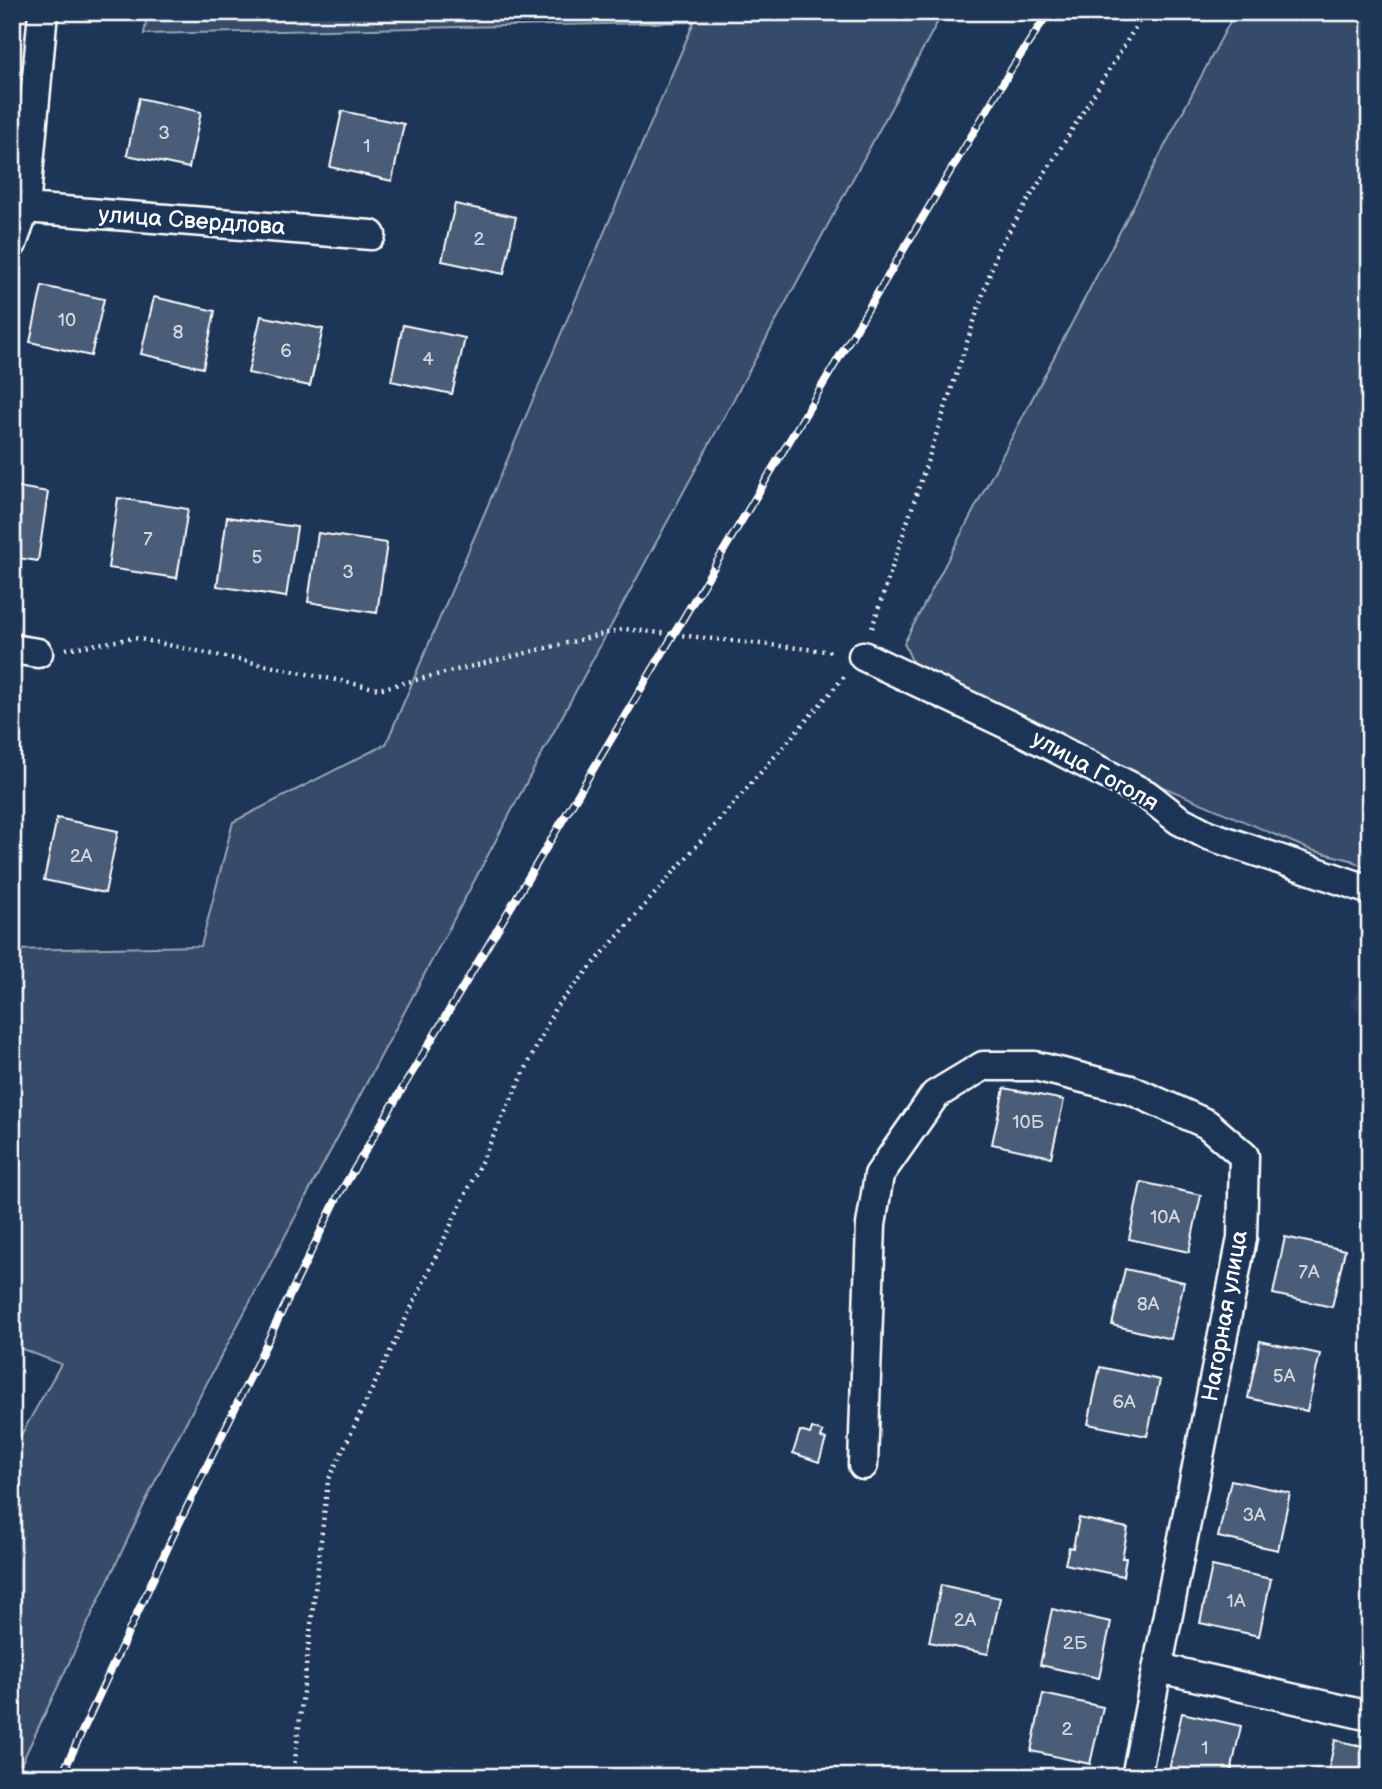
<svg xmlns="http://www.w3.org/2000/svg" width="1382" height="1789" viewBox="0 0 1382 1789" font-family="'Balsamiq Sans',sans-serif">
	<style>
		.built { fill: #2a4161 }
		.green { fill: #364b69; stroke: #9aa5b4; stroke-width: 2 }
		.building { fill: #4a5d79; stroke: #fff; stroke-width: 2 }
		.lines { fill: none; stroke-linecap: round; stroke-linejoin: round }
		.street-casing { stroke: #fff; stroke-width: 33 }
		.path { stroke: #fff; stroke-width: 4.5; stroke-dasharray: 2 5; stroke-linecap: butt }
		.street { stroke: #1d3557; stroke-width: 28 }
		.rail-casing { stroke: #fff; stroke-width: 8 }
		.rail { stroke: #1d3557; stroke-width: 5; stroke-dasharray: 16; stroke-linecap: butt }
		.labels { text-anchor: middle; dominant-baseline: central; stroke-width: 5; stroke-linejoin: round; paint-order: stroke }
		.number-label { font-size: 19px; fill: #d2d6de }
		.street-label { font-size: 23px; fill: #fff; stroke: #1d3557 }
	</style>
	<rect width="100%" height="100%" fill="#1d3557"/>
	<filter id="ink" filterUnits="userSpaceOnUse"><feTurbulence type="fractalNoise" baseFrequency=".0143" numOctaves="2"/><feDisplacementMap in="SourceGraphic" scale="14" xChannelSelector="R" yChannelSelector="G"/><feConvolveMatrix kernelMatrix="1 2 1 2 8 2 1 2 1" color-interpolation-filters="sRGB"/></filter>
	<g filter="url(#ink)">
		<!-- built -->
		<path class="built" d="M1370,962v58l-19,-16z"/>
		<!-- green -->
		<path class="green" d="M148,12h795l-405,749 -379,712 -144,304h-3v-326l49,-87 -49,-19v-395l189,-4 32,-124 153,-78 308,-722 -550,12z
			M1235,12h135v859l-19,-11 -40,-10 -389,-166 -18,-41z
			M451,1766l31,11h-37z"/>
		<!-- building -->
		<path class="building" d="M139,98l62,14 -12,56 -62,-13z
			M342,111l62,13 -12,57 -62,-14z
			M455,204l61,13 -12,57 -62,-13z
			M42,286l62,13 -13,57 -61,-14z
			M154,297l61,14 -12,57 -62,-14z
			M261,316l62,13 -13,57 -62,-13z
			M403,325l62,13 -13,56 -61,-13z
			M12,486l36,6 -10,69 -26,-4z
			M118,498l70,11 -11,69 -69,-10z
			M227,517l70,10 -11,70 -69,-11z
			M318,533l69,10 -10,70 -69,-11z
			M57,818l61,13 -13,62 -61,-13z
			M1004,1088l60,12 -13,57 -59,-13z
			M1141,1182l60,13 -12,57 -60,-13z
			M1285,1237l60,13 -13,57 -59,-13z
			M1125,1269l59,13 -13,57 -59,-14z
			M1260,1341l60,13 -13,57 -59,-13z
			M1100,1367l60,13 -13,56 -59,-12z
			M1370,1423v23l-5,-1z
			M812,1428l11,4 -2,6 5,1 -7,23 -26,-9 7,-22 10,3z
			M1231,1480l59,13 -12,57 -60,-13z
			M1079,1518l49,10 -6,30h4l-3,18 -58,-12 4,-17 4,1z
			M1212,1566l59,13 -12,57 -59,-13z
			M941,1585l59,13 -12,56 -59,-12z
			M1052,1609l59,13 -12,56 -59,-13z
			M1370,1609v56l-12,-2z
			M1043,1694l60,13 -13,57 -59,-13z
			M1182,1713l59,13 -11,51h-29l-32,-7z
			M1335,1740l35,8v29h-43z"/>
		<g class="lines">
			<defs>
				<path id="street" d="M12,204l13,4 346,27
					M12,244l13,-36 18,-196
					M12,649l26,4
					M863,656l165,78 119,61 32,25 29,15 162,55
					M863,1465l8,-240 8,-50 56,-80 48,-29h52l96,24 76,34 37,32 -2,82 -106,539
					M1159,1668l211,48"/>
			</defs>
			<!-- street casing -->
			<use href="#street" class="street-casing"/>
			<!-- path -->
			<path class="path" d="M872,628l126,-379 147,-237
				M66,649l69,-11 244,51 245,-60 210,23
				M293,1777l35,-296 227,-473 289,-331"/>
			<!-- street -->
			<use href="#street" class="street"/>
			<defs>
				<path id="rail" d="M61,1777l112,-241 164,-338 675,-1130 37,-56"/>
			</defs>
			<!-- rail casing -->
			<use href="#rail" class="rail-casing"/>
			<!-- rail -->
			<use href="#rail" class="rail"/>
		</g>
	</g>
	<g class="labels">
		<!-- number labels -->
		<g class="number-label">
			<text x="164" y="133">3</text>
			<text x="367" y="146">1</text>
			<text x="479" y="239">2</text>
			<text x="67" y="320">10</text>
			<text x="178" y="332">8</text>
			<text x="286" y="351">6</text>
			<text x="428" y="359">4</text>
			<text x="148" y="539">7</text>
			<text x="257" y="557">5</text>
			<text x="348" y="572">3</text>
			<text x="81" y="856">2А</text>
			<text x="1028" y="1122">10Б</text>
			<text x="1165" y="1217">10А</text>
			<text x="1309" y="1272">7А</text>
			<text x="1148" y="1304">8А</text>
			<text x="1284" y="1376">5А</text>
			<text x="1124" y="1402">6А</text>
			<text x="1254" y="1515">3А</text>
			<text x="1236" y="1601">1А</text>
			<text x="965" y="1620">2А</text>
			<text x="1075" y="1643">2Б</text>
			<text x="1067" y="1729">2</text>
			<text x="1205" y="1748">1</text>
		</g>
		<!-- street labels -->
		<g class="street-label">
			<text transform="translate(192 221) rotate(4)">улица Свердлова</text>
			<text transform="translate(1095 771) rotate(29)">улица Гоголя</text>
			<text transform="translate(1225 1316) rotate(-80)">Нагорная улица</text>
		</g>
	</g>
	<!-- margin -->
	<rect width="1382" height="1789" fill="none" stroke="#1d3557" stroke-width="42"/>
	<rect x="21" y="21" width="1340" height="1747" fill="none" stroke="#fff" stroke-width="2.5" filter="url(#ink)"/>
</svg>
